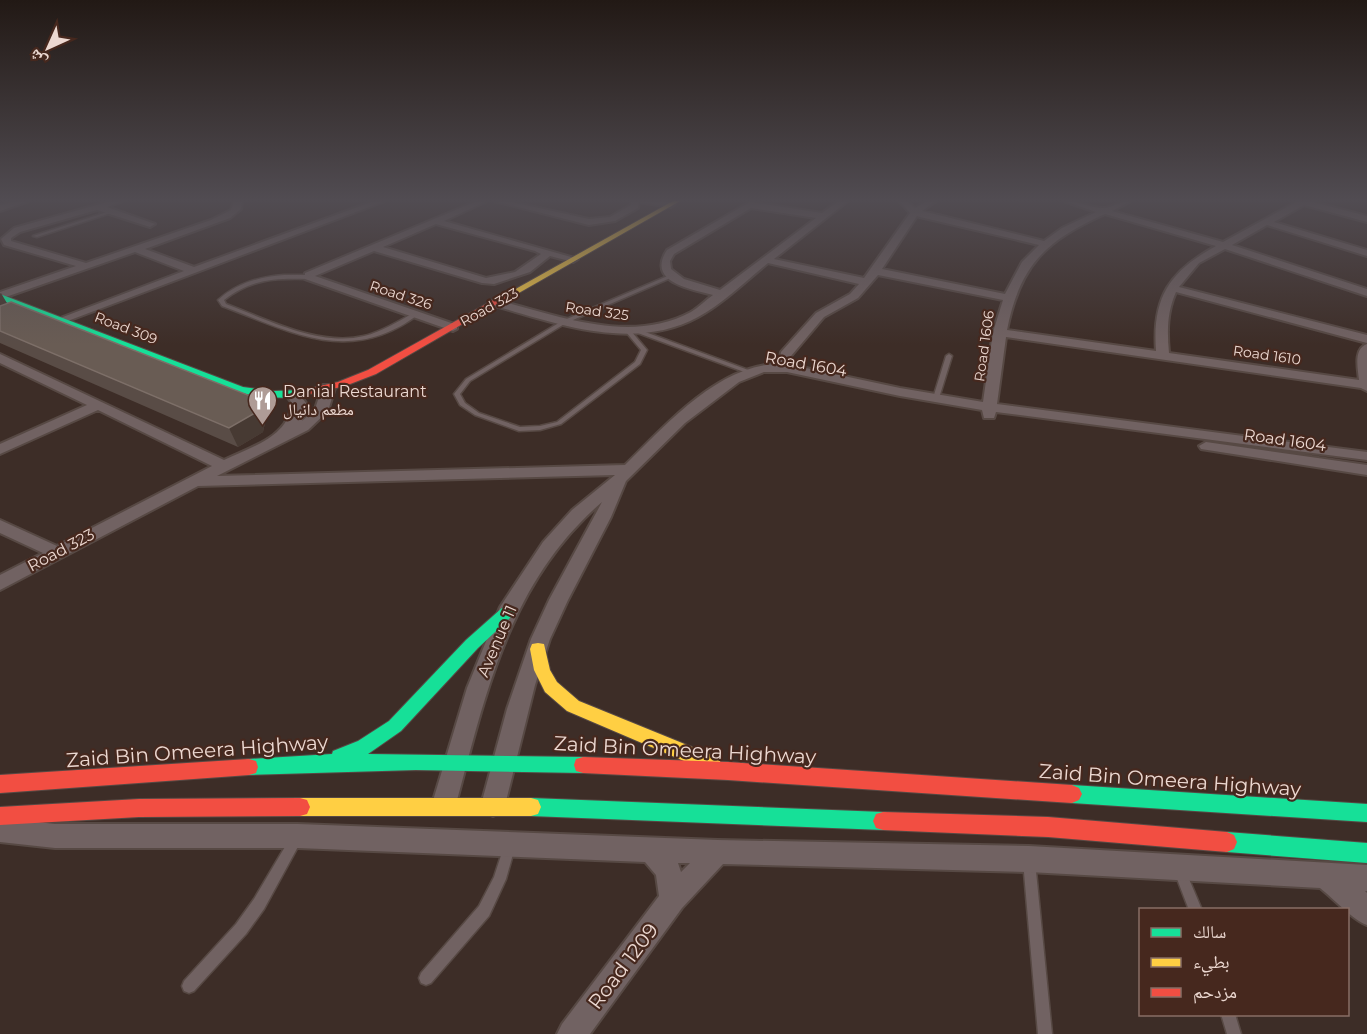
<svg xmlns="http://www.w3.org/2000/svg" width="1367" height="1034" viewBox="0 0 1367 1034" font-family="Montserrat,'Noto Naskh Arabic',sans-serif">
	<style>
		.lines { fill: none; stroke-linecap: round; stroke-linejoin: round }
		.lane-casing { stroke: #574944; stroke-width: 3 }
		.street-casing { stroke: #574944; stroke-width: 4 }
		.fast-casing { stroke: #574944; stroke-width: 2 }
		.slow-casing { stroke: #574944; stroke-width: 2 }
		.jam-casing { stroke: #574944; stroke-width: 2 }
		.lane { fill: #716262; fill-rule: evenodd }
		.street { fill: #716262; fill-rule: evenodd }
		.fast { fill: #16e098; fill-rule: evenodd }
		.slow { fill: #ffcf43; fill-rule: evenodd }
		.jam { fill: #f24e42; fill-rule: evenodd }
		.wall { fill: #594c46 }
		.shaded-wall { fill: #473a33 }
		.building { fill: #695c54; stroke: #7d6f68; stroke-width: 1.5 }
		.labels { text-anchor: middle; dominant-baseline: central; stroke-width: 4.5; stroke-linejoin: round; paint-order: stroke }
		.far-street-label { font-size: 14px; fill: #ecd8d1; stroke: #46281e }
		.street-label { font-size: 16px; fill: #ecd8d1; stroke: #46281e }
		.poi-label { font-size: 16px; fill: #ecd8d1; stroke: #46281e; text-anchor: start }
		.near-street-label { font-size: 20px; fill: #ecd8d1; stroke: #46281e }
	</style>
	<rect width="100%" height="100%" fill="#3d2d27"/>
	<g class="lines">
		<defs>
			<path id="lane" d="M110,211l4,1 -77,25 -4,-1z
				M284,275h24l3,2 -3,2c-33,-1 -57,0 -84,21l2,4c40,15 94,43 138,32 18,-4 34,-15 50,-23l5,1c-69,52 -127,18 -197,-8l-4,-6c19,-17 41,-23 66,-25z
				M670,275l5,1 -109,47 -96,58 -10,13 5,9 14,10 41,14 20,-1 17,-4 78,-60 6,-12 -15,-18 5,-1 16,19 -7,14 -79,60 -21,6 -21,1 -44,-16 -15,-10 -6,-11 12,-15 96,-58z
				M637,329l114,42 1,1 -1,1h-4l-112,-41v-2z
				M949,354l3,2 -13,42 -1,1h-4l-1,-1 13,-42z
				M296,833l4,2 2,4 -2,4 -36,66 -18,25 -52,57 -5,2 -5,-2 -2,-5 2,-5 52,-57 18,-25 38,-64z
				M509,841l4,2 2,4 -9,32 -17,37 -58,67 -5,2 -5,-2 -2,-5 2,-5 58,-67 15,-29 11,-34z
				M1029,855l4,2 2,4 17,173h-14l-15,-173 2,-4z
				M1180,865l4,2 18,43h-13l-15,-39 2,-4z
				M1221,1014h14l6,20h-14z"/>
			<path id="street" d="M17,201h12l-29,10v-6z
				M111,201h12l-16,6 48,17 -5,3 -53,-17 -77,22 -9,6v3l75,22 125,-43 20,-10 3,-9h8l-1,8 -11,9 -85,31 49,18 180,-66h11l-320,121 -4,1 -6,-3 129,-49 -49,-19 -135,47v-7l76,-26 -72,-21 -3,-6 13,-11z
				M477,201h10l-43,20 134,38 -5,3 -23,-6 -20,16 -36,12 -12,-1 -108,-32 -59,25 142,49v4l-4,2 -148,-52v-6zM436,224l99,27 6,3 -26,18 -29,6 -103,-31z
				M494,201h13l82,18 21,-2 21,-12v-4h32l12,3 -4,3 -32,-5 -1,6 -23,13 -26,4z
				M839,201h9l-74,58 90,19 46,-65 -11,-12h8l8,7 12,-7h9l-14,10 122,30 18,-13 34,-16 -32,-11c14,0 27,7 39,7 9,0 17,-7 28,-7l-19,10 111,31 75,-41h11l58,15v6l-63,-17 -30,17 93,28v6l-100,-31 -35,20 135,44v7l-142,-47 -26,14 -20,24 188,48v8l-191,-51c-9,20 -9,39 -7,61l190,27c-1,-11 -6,-31 8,-36v47l-6,-3 -355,-51 -9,67 370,48v8l-371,-48 -2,6h-10l-2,-8 -82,-14 -113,-24h-23l-25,10 -54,41 -59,58 -15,36 -43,83 -18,39 -15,46 -30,120 -4,8 -8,3 -8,-3 -4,-8 26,-96 24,-70 18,-39 53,-98c-92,79 -116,190 -146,302l-4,8 -8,3 -8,-3 -4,-8 35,-116 33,-81 43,-65 29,-32 43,-35 -417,11 -198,104v-15l43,-22 -43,-20v-13l57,26 155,-80 -114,-56 -98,44v-10l87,-39 -87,-42v-9l224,106c27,-13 65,-23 68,-57l-7,-9 2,-3h10l9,12 -1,13 -3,5 13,-12 8,-24h10l2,3 -7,23 -20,19 -91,46 408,-11c40,-39 94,-101 154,-101l2,-12 35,-39 34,-19 9,-10 -91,-21c-21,17 -47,42 -70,54 -64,35 -141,7 -206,-12v-4l4,-1c62,15 133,45 195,12 8,-5 15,-12 22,-17 -23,-6 -67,-13 -46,-45l83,-48 72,11zM751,208l65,10 -96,72 -36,-11 -13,-10 -1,-8 4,-7zM1105,214l111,32c-46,25 -64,51 -60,105l-149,-21c13,-65 38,-89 98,-116zM917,216l3,1 119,28 -17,17 -17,32 -123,-25zM878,275l125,25 -10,32 -10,70 -83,-14 -108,-23 -1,-9 33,-39 34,-19z
				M1206,442l161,23v10l-166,-26 -2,-3z
				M0,818l55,6h243l420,16 311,6 338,19v26h-2l2,2v32c-14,-5 -33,-26 -47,-37l-291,-16 -306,-8 -41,44 -92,126h-33l5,-10 97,-128 -3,-21 -11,-13 -347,-14h-243l-55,-6zM678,863h12l-9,9z"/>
			<path id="fast" d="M0,294l243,93 31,4 28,-1 5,3c-11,9 -55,3 -70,-1l-237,-92z
				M507,606l5,2 3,4 -3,4 -34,32 -77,83 -33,23 215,3 7,2 2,6 -2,6 -7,2 -167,-3 -167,5 -7,-2 -2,-6 2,-6 7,-2 83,-5 1,-3 25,-10 31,-20 77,-81 36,-32z
				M1072,785l295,19v18l-295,-19 -7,-3 -3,-6 3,-6z
				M531,798l352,14 7,2 3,7 -3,7 -7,2 -352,-14 -7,-2 -3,-7 3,-7z
				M1227,832l140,11v20l-140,-11 -7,-3 -3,-7 3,-7z"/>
			<path id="slow" d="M673,201h7l-170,97 -7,-2z
				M538,643l6,1 6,26 7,12 22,19 140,57 2,6 -2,6 -7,2 -7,-2 -138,-59 -22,-19 -11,-22 -4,-21 2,-5z
				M300,798h231l7,2 3,7 -3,7 -7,2h-231l-7,-2 -3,-7 3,-7z"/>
			<path id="jam" d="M504,294l7,2 -135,78 -31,12 -43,10 -5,-3 1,-2 40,-9 30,-12z
				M583,757l145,5 344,23 7,3 3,6 -3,6 -7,3 -344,-23 -145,-7 -7,-2 -2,-6 2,-6z
				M249,759l7,2 2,6 -2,6 -7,2 -249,18v-18z
				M300,798l7,2 3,7 -3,7 -7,2 -161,1 -139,8v-18l139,-8z
				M883,812l165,5 179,15 7,3 3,7 -3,7 -7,3 -179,-15 -165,-7 -7,-2 -3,-7 3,-7z"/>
		</defs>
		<!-- lane casing -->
		<use href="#lane" class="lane-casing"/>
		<!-- street casing -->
		<use href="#street" class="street-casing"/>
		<!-- fast casing -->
		<use href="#fast" class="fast-casing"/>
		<!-- slow casing -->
		<use href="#slow" class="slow-casing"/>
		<!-- jam casing -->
		<use href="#jam" class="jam-casing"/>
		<!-- lane -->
		<use href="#lane" class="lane"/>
		<!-- street -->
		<use href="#street" class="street"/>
		<!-- fast -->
		<use href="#fast" class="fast"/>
		<!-- slow -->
		<use href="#slow" class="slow"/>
		<!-- jam -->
		<use href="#jam" class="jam"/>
	</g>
	<!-- wall -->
	<path class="wall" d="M0,293l7,11 259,114 -3,14 -25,15 -238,-104z"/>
	<!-- shaded-wall -->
	<path class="shaded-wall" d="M1,293l10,17 -11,6v-22z
		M258,399l8,19 -3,14 -25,15 -9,-19z"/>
	<!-- building -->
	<path class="building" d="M11,302l247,97 -3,14 -26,15 -229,-97v-25z"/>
	<!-- sky -->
	<linearGradient id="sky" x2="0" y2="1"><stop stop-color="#221915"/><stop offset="0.58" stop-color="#514c52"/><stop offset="1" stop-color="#514c52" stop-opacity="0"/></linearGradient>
	<rect width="1367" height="345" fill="url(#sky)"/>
	<!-- icons -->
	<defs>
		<symbol id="restaurant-pin" viewBox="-11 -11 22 30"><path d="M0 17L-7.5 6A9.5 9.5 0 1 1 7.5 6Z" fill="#af9c96" stroke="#46281e"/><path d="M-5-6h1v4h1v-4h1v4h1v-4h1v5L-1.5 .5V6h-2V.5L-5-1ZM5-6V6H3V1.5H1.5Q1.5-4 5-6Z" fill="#fff"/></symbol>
	</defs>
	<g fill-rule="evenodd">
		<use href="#restaurant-pin" x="246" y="384" width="33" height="45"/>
	</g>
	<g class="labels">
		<!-- far-street labels -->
		<g class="far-street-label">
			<text transform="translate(401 295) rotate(18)">Road 326</text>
			<text transform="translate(489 307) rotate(-29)">Road 323</text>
			<text transform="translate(597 311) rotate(8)">Road 325</text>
			<text transform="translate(126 328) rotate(21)">Road 309</text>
			<text transform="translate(984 346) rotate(-82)">Road 1606</text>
			<text transform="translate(1267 355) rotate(8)">Road 1610</text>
		</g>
		<!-- street labels -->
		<g class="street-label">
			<text transform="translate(806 364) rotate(10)">Road 1604</text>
			<text transform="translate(1285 440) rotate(8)">Road 1604</text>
			<text transform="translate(61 550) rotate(-28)">Road 323</text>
			<text transform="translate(497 641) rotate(-67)">Avenue 11</text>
		</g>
		<!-- poi labels -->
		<g class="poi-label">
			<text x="283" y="391">Danial Restaurant<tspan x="283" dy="18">مطعم دانيال</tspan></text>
		</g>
		<!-- near-street labels -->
		<g class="near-street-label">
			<text transform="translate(685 750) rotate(3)">Zaid Bin Omeera Highway</text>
			<text transform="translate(197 751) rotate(-4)">Zaid Bin Omeera Highway</text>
			<text transform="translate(1170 780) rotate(4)">Zaid Bin Omeera Highway</text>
			<text transform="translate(623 966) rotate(-53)">Road 1209</text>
		</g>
	</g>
	<!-- legend -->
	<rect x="1139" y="908" width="210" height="108" fill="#46281e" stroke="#886e66" stroke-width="1.5"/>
	<rect x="1151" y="928" width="30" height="9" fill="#16e098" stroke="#886e66" stroke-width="1.5"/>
	<text x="1193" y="938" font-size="18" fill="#ecd8d1">سالك</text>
	<rect x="1151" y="958" width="30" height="9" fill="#ffcf43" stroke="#886e66" stroke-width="1.5"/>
	<text x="1193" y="968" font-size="18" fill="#ecd8d1">بطيء</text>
	<rect x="1151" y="988" width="30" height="9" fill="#f24e42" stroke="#886e66" stroke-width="1.5"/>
	<text x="1193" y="998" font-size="18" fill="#ecd8d1">مزدحم</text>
	<!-- north arrow -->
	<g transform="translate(48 48) rotate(225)" stroke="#46281e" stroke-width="4.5" paint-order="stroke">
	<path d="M0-4.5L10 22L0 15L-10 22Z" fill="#ecd8d1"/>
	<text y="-9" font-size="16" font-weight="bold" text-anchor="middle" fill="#ecd8d1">ش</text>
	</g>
</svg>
